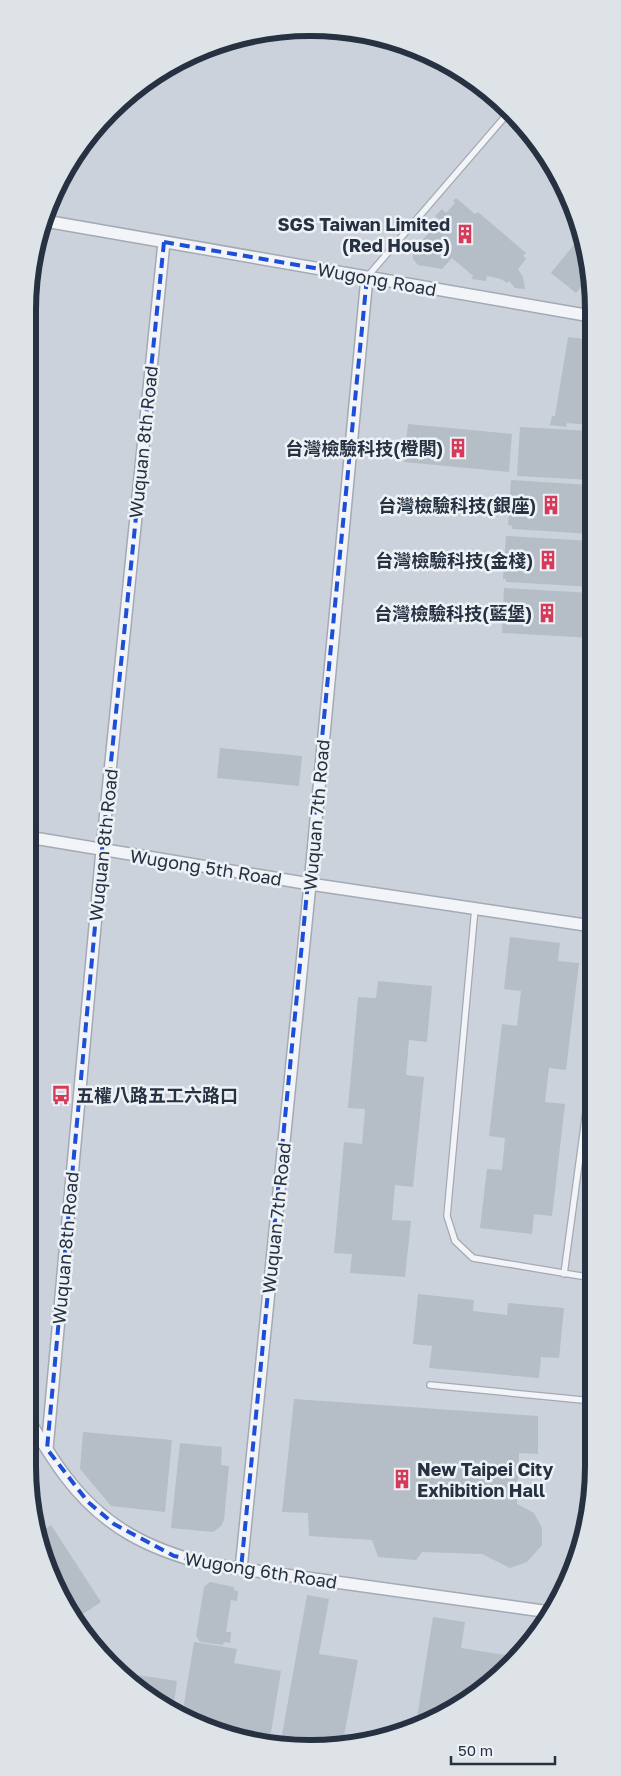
<svg xmlns="http://www.w3.org/2000/svg" width="621" height="1776" viewBox="0 0 621 1776" font-family="'Golos Text','Noto Sans TC',sans-serif">
	<style>
		.built { fill: #ccd2db }
		.building { fill: #b5bdc6 }
		.lines { fill: none; stroke-linecap: round; stroke-linejoin: round }
		.service-casing { stroke: #a4aab3; stroke-width: 8 }
		.minor-casing { stroke: #a4aab3; stroke-width: 14 }
		.service { stroke: #f2f4f7; stroke-width: 5.5 }
		.minor { stroke: #f2f4f7; stroke-width: 11 }
		.marked { fill: none; stroke: #1d4ed8; stroke-width: 4; stroke-dasharray: 10 6; stroke-linejoin: round }
		.labels { text-anchor: middle; dominant-baseline: central; stroke-width: 5; stroke-linejoin: round; paint-order: stroke }
		.poi-label { font-size: 18px; font-weight: bold; fill: #263141; stroke: #eef2f7; text-anchor: end }
		.street-label { font-size: 18px; fill: #263141; stroke: #eef2f7 }
		.rim { fill: none; stroke: #263141; stroke-width: 6 }
	</style>
	<rect width="100%" height="100%" fill="#dfe3e9"/>
	<!-- built -->
	<path class="built" d="M273,30l110,7 69,29 71,58 41,62 27,87 2,1192 -9,73 -38,85 -78,78 -85,38 -109,7 -89,-27 -87,-67 -49,-78 -21,-109v-1154l9,-73 37,-76 47,-55 48,-41z"/>
	<!-- building -->
	<path class="building" d="M456,198l19,16 3,-2 48,41 -3,3 3,3 -8,10 5,8 2,12 -10,-1 -6,-7 -2,2 -6,-4 -14,-3 -1,5 -14,-2 1,-5 -1,1 -20,-17 -10,11 -24,-4 -5,-6v-8l27,-31 -5,-4 7,-7 4,4 9,-10 -2,-2z
		M580,237l11,37 -15,19 -25,-20z
		M568,337l23,3v85l-24,-2 -1,4 -16,-2 2,-9h3z
		M408,424l104,10 -3,38 -105,-10z
		M520,427l71,4v49l-74,-4z
		M511,480l80,5 1,49 -80,-5v-3l-4,-1z
		M506,536l86,5v46l-86,-5v-3h-3z
		M504,588l88,5v45l-90,-5z
		M220,748l82,8 -3,30 -82,-8z
		M510,937l50,6 -2,18 21,2 -13,107 -17,-2 -4,34 20,2 -13,112 -18,-2 -2,20 -52,-6 7,-59 15,1 3,-32 -16,-2 13,-112 15,2 4,-35 -17,-2z
		M378,981l54,5 -5,56 -18,-2 -3,35 18,2 -11,110 -18,-2 -3,35 19,1 -6,56 -55,-4 2,-19 -18,-1 10,-111 18,2 3,-35 -17,-1 10,-111 18,1z
		M418,1294l56,6 -1,11 34,4 1,-12 56,5 -5,50 -18,-1 -2,21 -110,-10 3,-22 -19,-2z
		M294,1399l244,17v38l-19,-1 -2,51 17,9 8,15v17l-15,17 -17,6 -28,-14 -60,-2 -6,8 -38,-3 -6,-17 -63,-4 -1,-23 -26,-1z
		M83,1432l89,8 -7,72 -54,-6 -31,-37z
		M180,1443l42,4 -1,18 8,1 -5,54 -3,6 -5,4 -3,2 -42,-4z
		M51,1525l50,77 -24,16 -28,-44 -8,-42z
		M210,1582l24,5v3l4,1 -1,10 -6,-1 -5,32h5l-1,11 -6,-1 -1,3 -23,-3 -4,-6 8,-49z
		M307,1595l22,4 -10,55 39,6 -15,82 -63,4z
		M433,1617l32,5 -4,26 51,8 -44,45 -52,23z
		M194,1642l43,7 -3,14 47,8 -12,74 -84,-26 -3,-3z
		M125,1673l52,8 -4,29z"/>
	<g class="lines">
		<defs>
			<path id="service" d="M367,277l142,-165
				M475,908l-28,308 8,25 18,17 120,20
				M564,1274l29,-214
				M430,1385l163,16"/>
			<path id="minor" d="M45,221l546,95
				M28,837l282,47 282,42
				M28,1419c12,19 24,40 38,58 38,50 82,72 141,87l343,48
				M47,1449l55,-599 62,-608
				M241,1569l69,-685 57,-607"/>
		</defs>
		<!-- service casing -->
		<use href="#service" class="service-casing"/>
		<!-- minor casing -->
		<use href="#minor" class="minor-casing"/>
		<!-- service -->
		<use href="#service" class="service"/>
		<!-- minor -->
		<use href="#minor" class="minor"/>
	</g>
	<!-- marked area -->
	<path class="marked" d="M164,242l203,35 -126,1292 -67,-13 -60,-32 -26,-22 -41,-53 55,-599z"/>
	<!-- icons -->
	<defs>
		<symbol id="building-bare" viewBox="-9 -9 18 18"><path d="M-4-6H4V6H1V3H-1V6H-4ZM-2.5-4.3h1.7v1.8h-1.7ZM.8-4.3h1.7v1.8H.8ZM-2.5-1h1.7V.8h-1.7ZM.8-1h1.7V.8H.8Z" fill="#d73a59" stroke="#eef2f7" stroke-width="2.5" paint-order="stroke"/></symbol>
		<symbol id="bus-bare" viewBox="-9 -9 18 18"><path d="M-5-6H5V4H4V6H2V4H-2V6H-4V4H-5ZM-3.5-4V0h7V-4ZM-3.5 1.2v1.5H-2V1.2ZM2 1.2v1.5H3.5V1.2Z" fill="#d73a59" stroke="#eef2f7" stroke-width="2.5" paint-order="stroke"/></symbol>
	</defs>
	<g fill-rule="evenodd">
		<use href="#building-bare" x="451" y="220" width="28" height="28"/>
		<use href="#building-bare" x="444" y="434" width="28" height="28"/>
		<use href="#building-bare" x="537" y="491" width="28" height="28"/>
		<use href="#building-bare" x="534" y="546" width="28" height="28"/>
		<use href="#building-bare" x="533" y="599" width="28" height="28"/>
		<use href="#bus-bare" x="47" y="1081" width="28" height="28"/>
		<use href="#building-bare" x="388" y="1465" width="28" height="28"/>
	</g>
	<g class="labels">
		<!-- poi labels -->
		<g class="poi-label">
			<text x="450" y="224">SGS Taiwan Limited<tspan x="450" dy="21">(Red House)</tspan></text>
			<text x="443" y="448">台灣檢驗科技(橙閣)</text>
			<text x="536" y="505">台灣檢驗科技(銀座)</text>
			<text x="533" y="560">台灣檢驗科技(金棧)</text>
			<text x="532" y="613">台灣檢驗科技(藍堡)</text>
			<text x="76" y="1095" text-anchor="start">五權八路五工六路口</text>
			<text x="417" y="1469" text-anchor="start">New Taipei City<tspan x="417" dy="21">Exhibition Hall</tspan></text>
		</g>
		<!-- street labels -->
		<g class="street-label">
			<text transform="translate(377 279) rotate(10)">Wugong Road</text>
			<text transform="translate(143 442) rotate(-84)">Wuquan 8th Road</text>
			<text transform="translate(316 815) rotate(-85)">Wuquan 7th Road</text>
			<text transform="translate(103 845) rotate(-84)">Wuquan 8th Road</text>
			<text transform="translate(206 867) rotate(9)">Wugong 5th Road</text>
			<text transform="translate(276 1218) rotate(-84)">Wuquan 7th Road</text>
			<text transform="translate(65 1248) rotate(-85)">Wuquan 8th Road</text>
			<text transform="translate(261 1570) rotate(9)">Wugong 6th Road</text>
		</g>
	</g>
	<!-- crop -->
	<path d="M0 0H621V1776H0ZM310 36H311A274 274 0 0 1 585 310V1466A274 274 0 0 1 311 1740H310A274 274 0 0 1 36 1466V310A274 274 0 0 1 310 36Z" fill="#dee3e8" fill-rule="evenodd"/>
	<path class="rim" d="M310 36H311A274 274 0 0 1 585 310V1466A274 274 0 0 1 311 1740H310A274 274 0 0 1 36 1466V310A274 274 0 0 1 310 36Z"/>
	<!-- scale -->
	<path d="M451 1756v8h104v-8" fill="none" stroke="#263141" stroke-width="2.5"/>
	<text x="458" y="1756" font-size="15" fill="#263141" stroke="#eef2f7" stroke-width="4" paint-order="stroke">50 m</text>
</svg>
